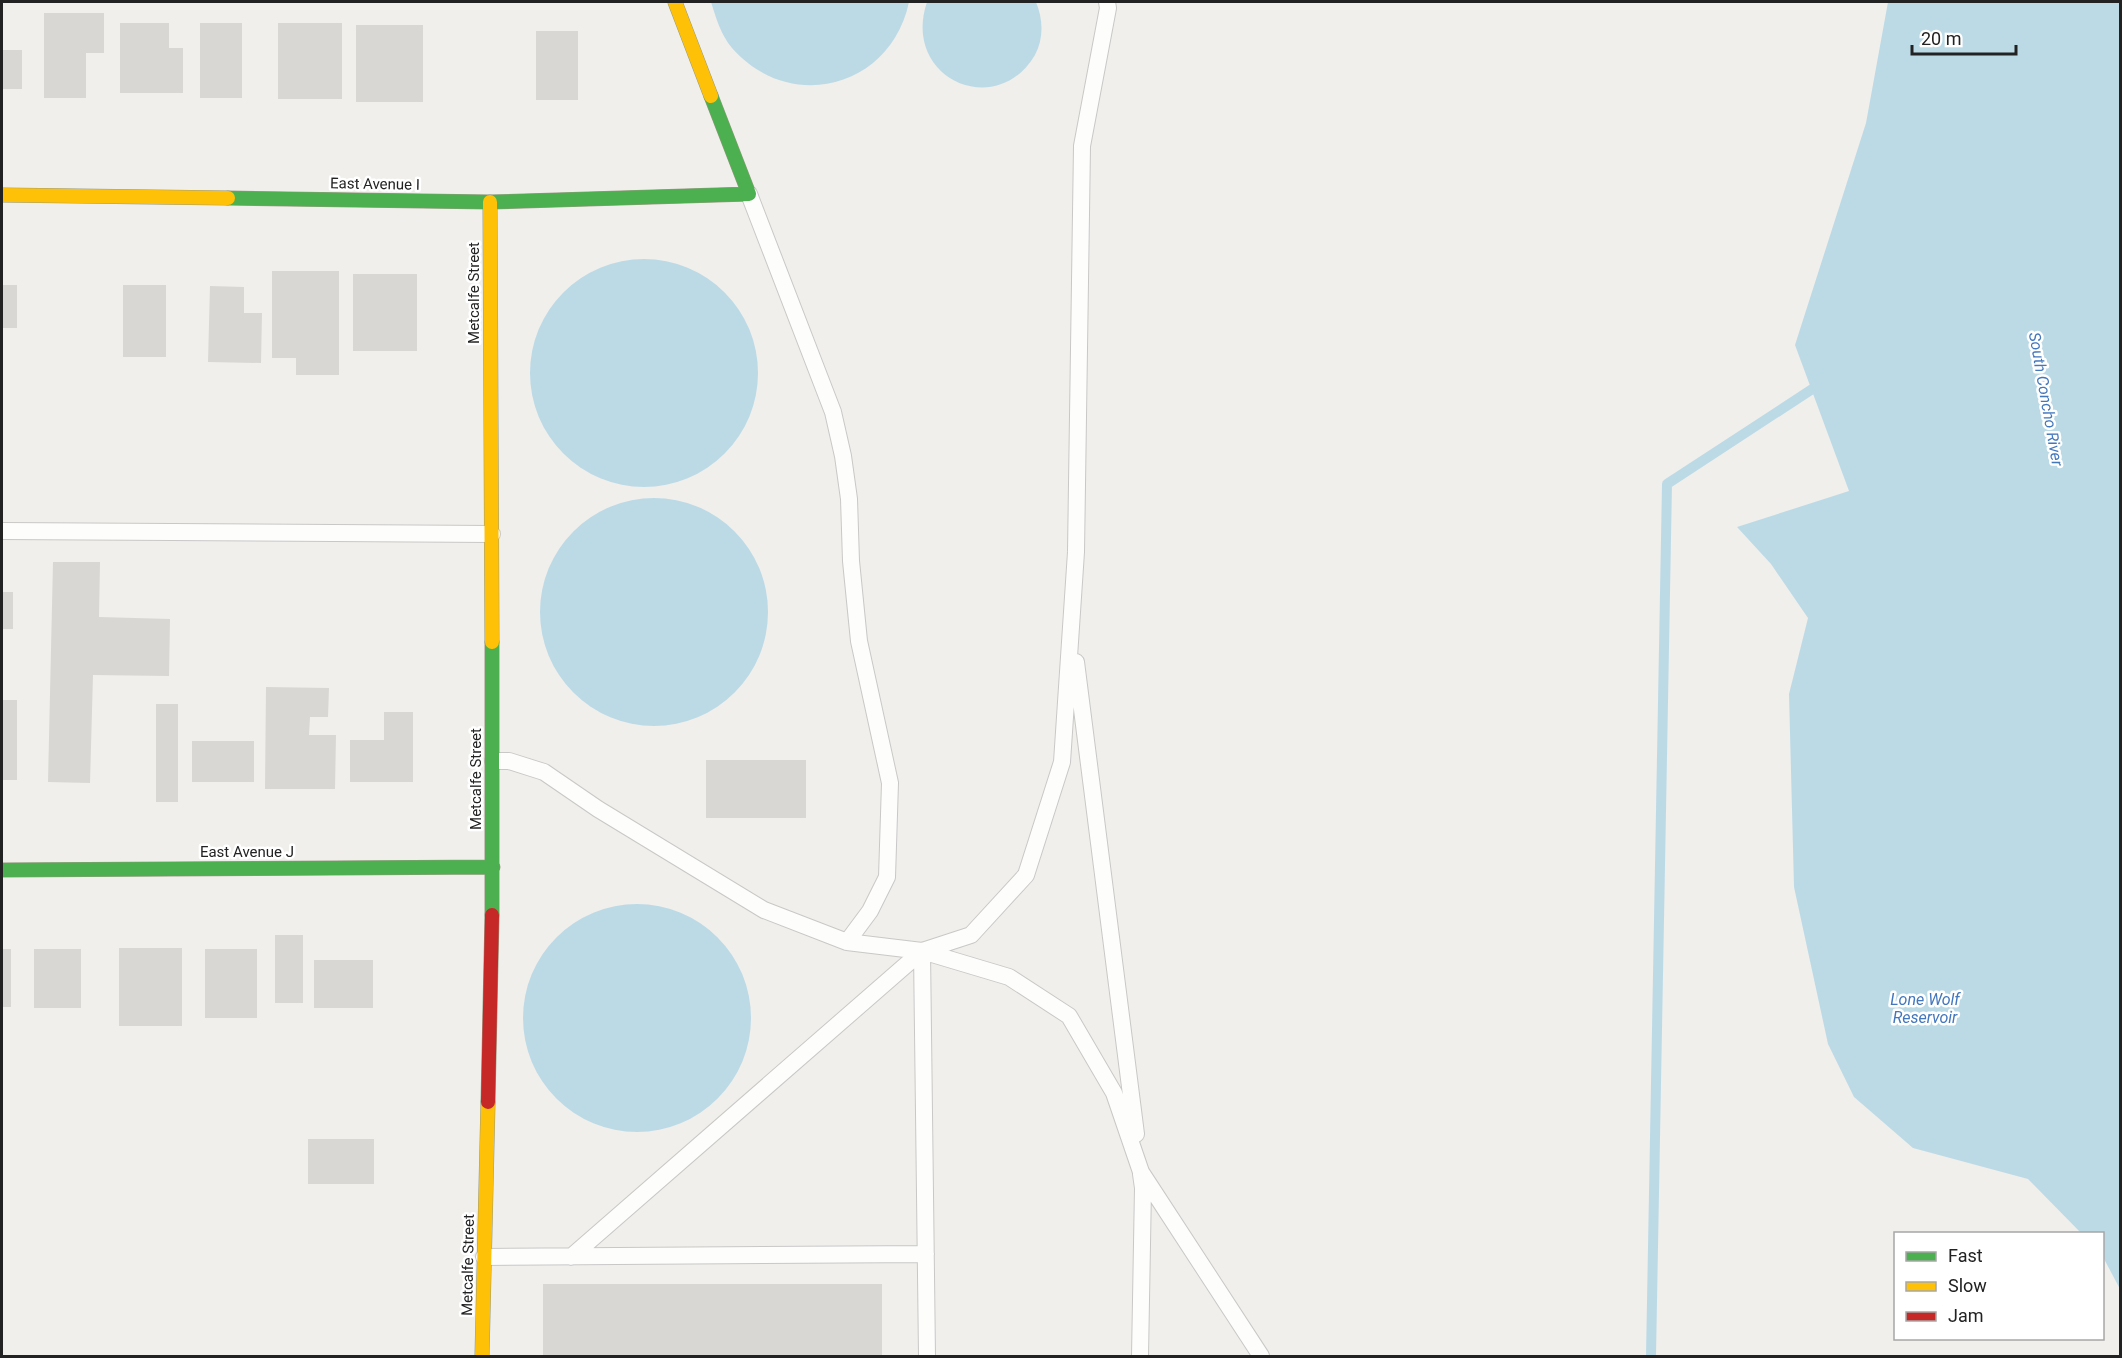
<svg xmlns="http://www.w3.org/2000/svg" width="2122" height="1358" viewBox="0 0 2122 1358" font-family="Roboto,sans-serif">
	<style>
		.water { fill: #bcdae6 }
		.lines { fill: none; stroke-linecap: round; stroke-linejoin: round }
		.stream { stroke: #bcdae6; stroke-width: 10 }
		.building { fill: #d8d7d3 }
		.lane-casing { stroke: #c9c8c7; stroke-width: 18 }
		.fast-casing { stroke: #989c81; stroke-width: 15 }
		.slow-casing { stroke: #989c81; stroke-width: 15 }
		.jam-casing { stroke: #989c81; stroke-width: 15 }
		.lane { stroke: #fdfdfc; stroke-width: 16 }
		.fast { stroke: #4caf50; stroke-width: 14 }
		.slow { stroke: #ffc107; stroke-width: 14 }
		.jam { stroke: #c62828; stroke-width: 14 }
		.labels { text-anchor: middle; dominant-baseline: central; stroke-width: 5; stroke-linejoin: round; paint-order: stroke }
		.street-label { font-size: 15px; fill: #222; stroke: #fff }
		.water-label { font-size: 16px; font-style: italic; fill: #4377bd; stroke: #fff }
	</style>
	<rect width="100%" height="100%" fill="#f0efeb"/>
	<!-- water -->
	<path class="water" d="M711,2h198c-18,86 -119,112 -177,46 -11,-13 -16,-30 -21,-46z
		M927,2h109c7,17 8,36 -1,53 -39,66 -134,23 -108,-53z
		M1888,2h232v1287l-17,-32 -1,-23 -21,-1 -53,-54 -115,-31 -59,-51 -26,-53 -34,-157 -5,-193 19,-76 -37,-54 -34,-37 112,-36 -54,-146 71,-222z
		M530 373a114 114 0 1 1 228 0a114 114 0 1 1-228 0Z
		M540 612a114 114 0 1 1 228 0a114 114 0 1 1-228 0Z
		M523 1018a114 114 0 1 1 228 0a114 114 0 1 1-228 0Z"/>
	<g class="lines">
		<!-- stream -->
		<path class="stream" d="M1651,1356l16,-872 156,-102"/>
	</g>
	<!-- building -->
	<path class="building" d="M44,13h60v40h-18v45h-42z
		M120,23h49v25h14v45h-63z
		M200,23h42v75h-42z
		M278,23h64v76h-64z
		M356,25h67v77h-67z
		M536,31h42v69h-42z
		M2,50h20v39h-20z
		M272,271h67v104h-43v-17h-24z
		M353,274h64v77h-64z
		M2,285h15v43h-15z
		M123,285h43v72h-43z
		M210,286l34,1v26h18l-1,50 -53,-1z
		M53,562h47l-1,55 71,2 -1,57 -76,-1 -3,108 -42,-1z
		M2,592h11v37h-11z
		M266,687l63,1 -1,29h-18l-1,18h27l-1,54h-70z
		M2,700h15v80h-15z
		M156,704h22v98h-22z
		M384,712h29v70h-63v-42h34z
		M192,741h62v41h-62z
		M706,760h100v58h-100z
		M275,935h28v68h-28z
		M119,948h63v78h-63z
		M2,949h9v58h-9z
		M34,949h47v59h-47z
		M205,949h52v69h-52z
		M314,960h59v48h-59z
		M308,1139h66v45h-66z
		M543,1284h339v72h-339z"/>
	<g class="lines">
		<defs>
			<path id="lane" d="M749,194l84,218 10,44 6,43 2,62 8,80 31,142 -3,94 -17,34 -23,31
				M2,531l490,3
				M1076,662l60,472
				M493,761h16l35,11 54,37 166,101 83,32 75,9 87,26 60,39 45,77 27,79 120,184
				M922,951l5,405
				M484,1257l442,-3
				M571,1257l351,-306 49,-16 55,-60 36,-113 14,-210 6,-406 26,-138 -1,-6
				M1140,1356l3,-168 -2,-14"/>
			<path id="fast" d="M228,198l262,4 259,-8 -38,-98
				M2,870l491,-3
				M492,915v-273"/>
			<path id="slow" d="M675,2l36,94
				M2,195l226,3
				M490,202l2,440
				M482,1356l6,-254"/>
			<path id="jam" d="M488,1102l4,-187"/>
		</defs>
		<!-- lane casing -->
		<use href="#lane" class="lane-casing"/>
		<!-- fast casing -->
		<use href="#fast" class="fast-casing"/>
		<!-- slow casing -->
		<use href="#slow" class="slow-casing"/>
		<!-- jam casing -->
		<use href="#jam" class="jam-casing"/>
		<!-- lane -->
		<use href="#lane" class="lane"/>
		<!-- fast -->
		<use href="#fast" class="fast"/>
		<!-- slow -->
		<use href="#slow" class="slow"/>
		<!-- jam -->
		<use href="#jam" class="jam"/>
	</g>
	<g class="labels">
		<!-- street labels -->
		<g class="street-label">
			<text transform="translate(375 184) rotate(1)">East Avenue I</text>
			<text transform="translate(474 293) rotate(-90)">Metcalfe Street</text>
			<text transform="translate(476 779) rotate(-90)">Metcalfe Street</text>
			<text x="247" y="852">East Avenue J</text>
			<text transform="translate(468 1265) rotate(-89)">Metcalfe Street</text>
		</g>
		<!-- water labels -->
		<g class="water-label">
			<text transform="translate(2046 399) rotate(80)">South Concho River</text>
			<text x="1925" y="999">Lone Wolf<tspan x="1925" dy="18">Reservoir</tspan></text>
		</g>
	</g>
	<!-- border -->
	<rect width="2122" height="1358" fill="none" stroke="#222222" stroke-width="6"/>
	<!-- legend -->
	<rect x="1894" y="1232" width="210" height="108" fill="#ffffff" stroke="#a7a7a7" stroke-width="1.5"/>
	<rect x="1906" y="1252" width="30" height="9" fill="#4caf50" stroke="#a7a7a7" stroke-width="1.5"/>
	<text x="1948" y="1262" font-size="18" fill="#222222">Fast</text>
	<rect x="1906" y="1282" width="30" height="9" fill="#ffc107" stroke="#a7a7a7" stroke-width="1.5"/>
	<text x="1948" y="1292" font-size="18" fill="#222222">Slow</text>
	<rect x="1906" y="1312" width="30" height="9" fill="#c62828" stroke="#a7a7a7" stroke-width="1.5"/>
	<text x="1948" y="1322" font-size="18" fill="#222222">Jam</text>
	<!-- scale -->
	<path d="M1912 45v9h104v-9" fill="none" stroke="#222222" stroke-width="3"/>
	<text x="1921" y="45" font-size="18" fill="#222222" stroke="#ffffff" stroke-width="4.5" paint-order="stroke">20 m</text>
</svg>
